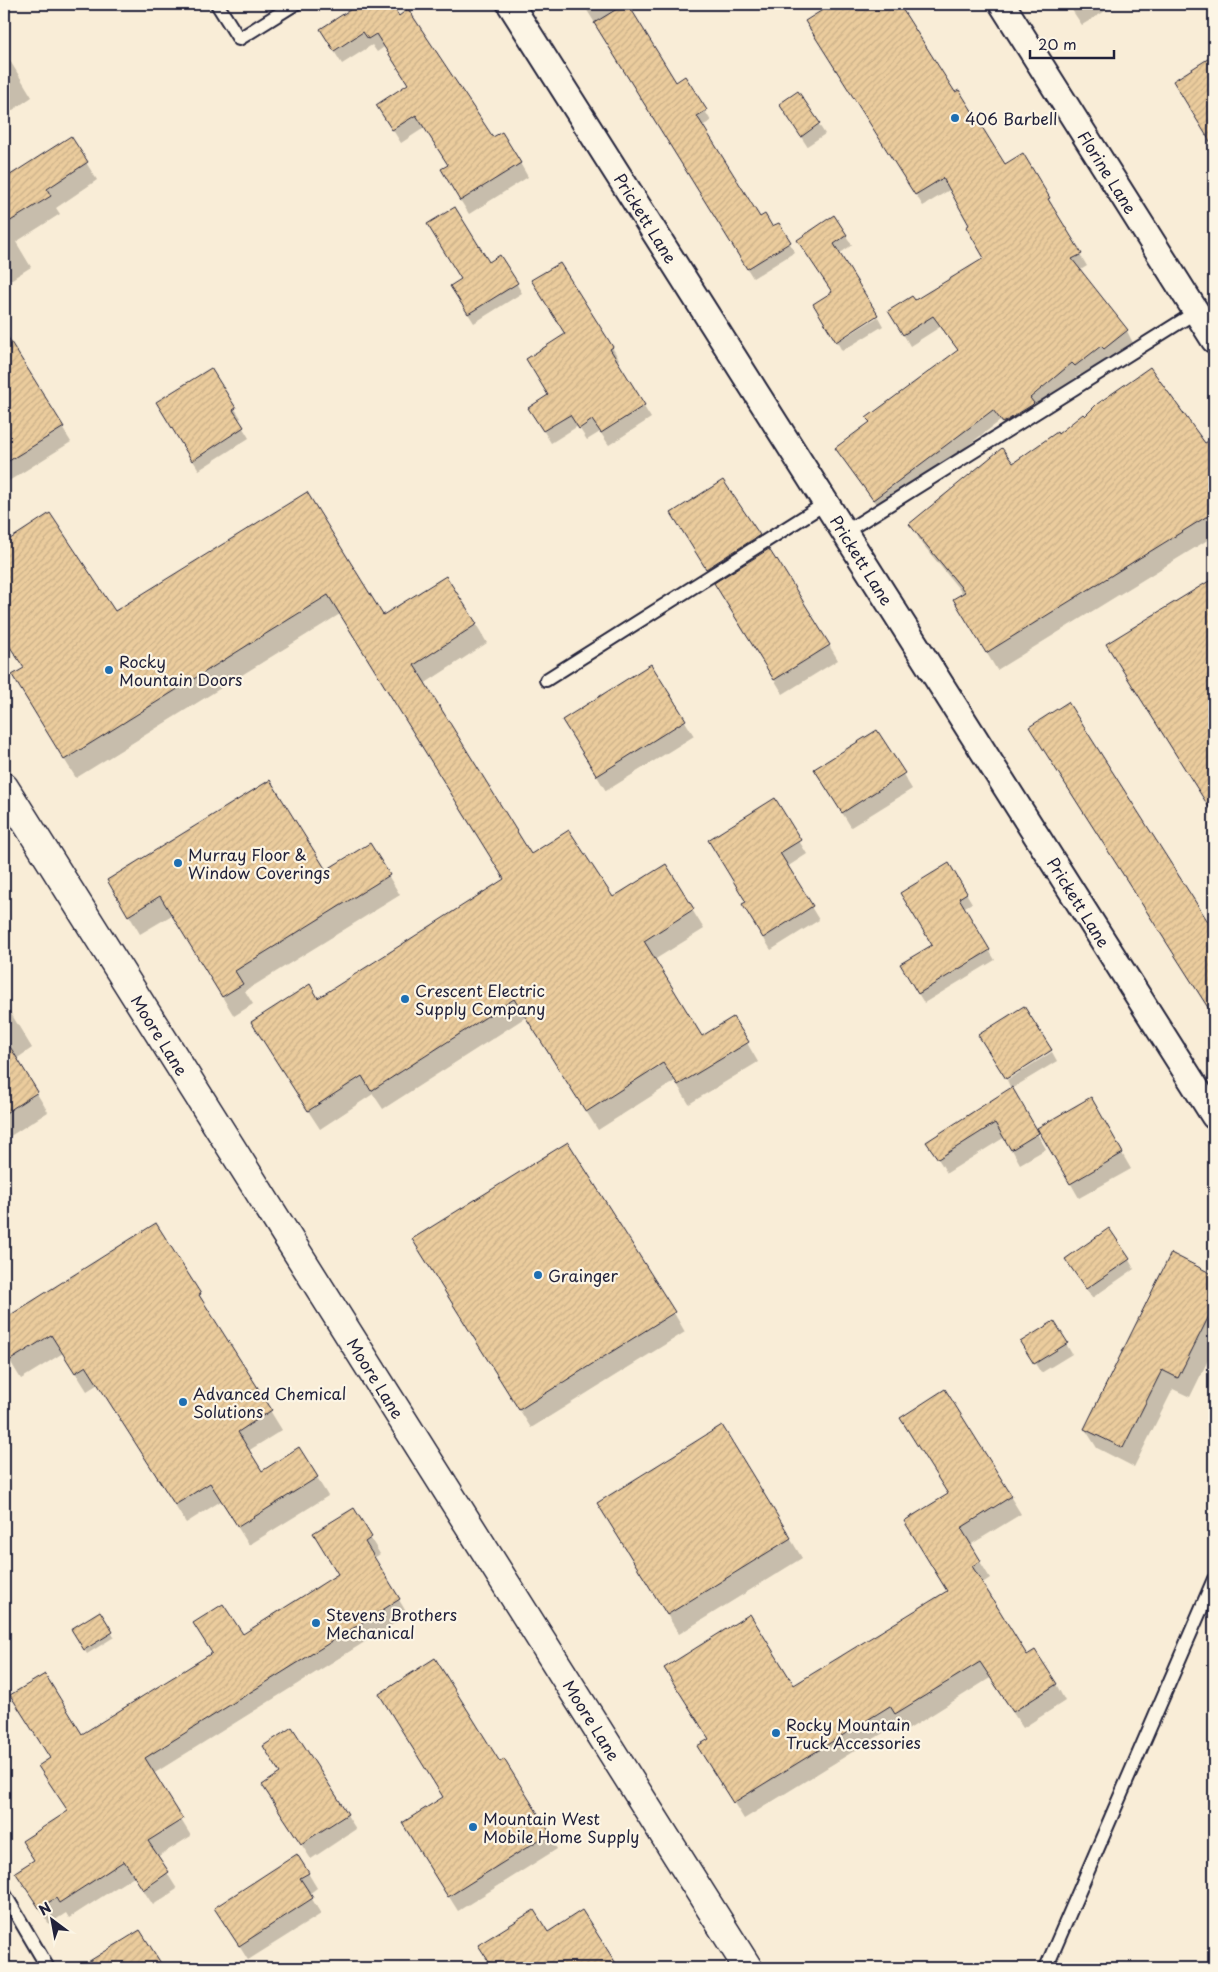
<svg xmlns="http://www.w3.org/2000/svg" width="1218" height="1972" viewBox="0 0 1218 1972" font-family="'Playpen Sans',sans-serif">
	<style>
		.shadow { fill: #0003 }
		.building { fill: url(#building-hatch); stroke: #22223b }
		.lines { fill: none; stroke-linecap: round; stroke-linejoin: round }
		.service-casing { stroke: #22223b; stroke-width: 16 }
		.minor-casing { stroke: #22223b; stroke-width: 29 }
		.tertiary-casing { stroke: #22223b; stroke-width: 31 }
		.service { stroke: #fcf5e5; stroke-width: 12 }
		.minor { stroke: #fcf5e5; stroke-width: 25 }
		.tertiary { stroke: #fcf5e5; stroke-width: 28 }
		.rail { stroke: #22223b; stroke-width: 4 }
		.poi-dot { fill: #1f6fb2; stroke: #fcf5e5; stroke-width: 2 }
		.labels { text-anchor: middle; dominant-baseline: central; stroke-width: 4.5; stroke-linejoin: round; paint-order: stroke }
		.poi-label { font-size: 16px; fill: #22223b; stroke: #fcf5e5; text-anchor: start }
		.street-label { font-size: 16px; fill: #22223b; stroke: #fcf5e5 }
	</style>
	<defs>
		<pattern id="building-hatch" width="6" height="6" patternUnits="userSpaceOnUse" patternTransform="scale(1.25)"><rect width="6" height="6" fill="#ebcc9d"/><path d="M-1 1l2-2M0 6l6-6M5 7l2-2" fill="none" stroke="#c9af88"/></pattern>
	</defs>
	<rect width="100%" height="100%" fill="#f9edd7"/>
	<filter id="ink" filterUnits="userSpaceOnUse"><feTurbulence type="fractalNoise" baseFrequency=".02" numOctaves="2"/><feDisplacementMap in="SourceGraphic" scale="10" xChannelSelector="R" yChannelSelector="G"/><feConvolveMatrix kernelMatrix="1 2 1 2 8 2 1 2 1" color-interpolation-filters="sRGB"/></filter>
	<g filter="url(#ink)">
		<!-- shadow -->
		<path class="shadow" d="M362,4h28l103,135 27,24 8,14 -59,37 -19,-30 -1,-18 -25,-38 -23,15 -15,-24 23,-34 -25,-38 -7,5 -5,-7 -30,19 -21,-34z
			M575,4h51l50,79 29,28 6,10 -9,5 57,92 13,10 6,-4 17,28 -42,26 -168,-271 -6,3z
			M834,4h63l57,90 50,72 19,-11 32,55 -1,1 33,55 -8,5 48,60 6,12 -22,17 -2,-3 -27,20 -2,-3 -43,35 -26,25 -11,-13 -119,90 -37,-51 27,-37 88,-72 -19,-24 -30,19 -13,-23 18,-21 70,-44 -14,-33 -20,-36 -28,17 -110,-173 -7,-12z
			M1068,4h49l-35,21z
			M4,51l28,46 -28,19z
			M1214,57v90l-39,-66z
			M798,93l27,41 -18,12 -21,-32z
			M70,137l27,43 -41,28 4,6 -44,28 15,25 -27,17v-105z
			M846,236l6,9 -13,9 -6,39 -29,-43z
			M489,263l27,20 6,10 -48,30 -17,-27z
			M559,264l53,83 7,12 -3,3 35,56 -42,27 -9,-13 -13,8 -9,-14 -27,17 -14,-23 13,-24 17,-61z
			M878,317l5,9 -41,25 -5,-9z
			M16,353l55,89 -67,42v-123z
			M235,409l6,9 -3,2 11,18 -50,32 -36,-57z
			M1214,439v97l-217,134 -32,-53 -2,-23 -42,-52 -10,-17 102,-60 192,-20z
			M306,494l77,123 93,7 11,19 -63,41 107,172 81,43 53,-33 39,63 -50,31 48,78 45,5 11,19 -69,42 -14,-23 -77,49 -72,-113 -143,92 -10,-15 -53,35 -57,-88 55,-41 187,-121 -165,-265 -264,164 -52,-83v-26l-20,-31v-94l46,-30 64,99z
			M742,508l23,37 -52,33 -35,-55z
			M1214,579v236l-95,-151 31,-44z
			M725,598l104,47 9,15 -55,34z
			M651,666l43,70 -88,55 -34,-56z
			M1068,704l146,230v83l-172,-270z
			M877,732l35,57 -61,38 -26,-42z
			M774,800l33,54 -20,13 32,53 -48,30 -20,-32 -4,-16z
			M369,844l31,51 -155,96 8,13 -19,12 -62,-101 -32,19 -20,-34 205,-29z
			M949,865l23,38 -9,5 32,52 -71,43 -23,-38 32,-20z
			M4,1002l28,46 -16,11 32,53 -44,28z
			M1052,1052l5,9 -46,28 -4,-9z
			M1011,1089l35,60 -26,15 -15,-27 -58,36 -10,-16z
			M1090,1098l41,71 -52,29 -40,-70z
			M156,1225l126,205 -34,21 14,21 37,-23 29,47 -79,49 -28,-44 -35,22 -88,-139 -11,7 -24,-38 -42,26 -17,-28v-31z
			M1171,1255l43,21v72l-24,49 -17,-8 -39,78 -37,-19 -12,-19z
			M425,1259l249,54 11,19 -154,96z
			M1066,1259l63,1 5,9 -42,29z
			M1054,1323l18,31 -31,19 -13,-21z
			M945,1391l76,123 -51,31 20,33 -9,6 46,73 29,27 9,17 -42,27 -33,-50 -84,53 -5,-9 -157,97 -35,-56 85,-76 154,-96 1,-96z
			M353,1509l27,45 -6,4 34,57 -255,159 38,62 -34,21 20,32 -24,16 -19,-29 -65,42 -3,-5 -17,11 -23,-36 9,-27 34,-49 -20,-30 33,-46 257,-161z
			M610,1523l180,15 12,20 -123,76z
			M99,1612l15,25 -27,17 -15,-25z
			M292,1729l64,100 -45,30 -39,-59z
			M503,1761l54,88 -99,62 -46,-73z
			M308,1873l9,15 -8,6 12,20 -73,46 -32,-51z
			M581,1912l36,56h-124l-13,-23 68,-12z
			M139,1932l23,36h-68l-3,-6z
			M642,1963l3,5h-12z"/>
		<!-- building -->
		<path class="building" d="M359,4h32l8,12 9,-7 85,128 9,-5 19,31 -61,38 -19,-32 7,-4 -32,-50 -24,15 -16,-25 32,-21 -32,-50 -8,5 -5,-7 -29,19 -14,-22z
			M625,4h3l48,78 9,-6 22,34 -10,6 63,101 5,-3 7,12 7,-3 12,19 -44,27 -153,-246z
			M832,4h67l56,88 4,-2 46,74 18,-11 27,45 -2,1 34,55 -10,5 56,71 -24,19 -3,-3 -26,20 -3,-3 -42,35 4,5 -2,2 -29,18 -10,-13 -120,90 -38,-52 35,-26 -4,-4 92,-68 -25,-34 -30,19 -15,-24 24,-15 3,4 69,-42 -18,-31 3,-2 -26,-47 -28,17 -110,-174z
			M1214,55v93l-41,-67z
			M798,91l22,32 -19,14 -22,-33z
			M71,136l17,26 -41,27 4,7 -47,29v-46z
			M455,207l34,55 11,-7 18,28 -50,31 -18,-28 11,-7 -34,-55z
			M834,215l13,20 -13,9 44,71 -42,27 -23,-38 19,-12 -35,-52z
			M560,263l53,84 -3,2 35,56 -44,28 -9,-13 -13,9 -9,-14 -27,16 -15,-23 20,-13 -22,-36 39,-25 -34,-54z
			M4,331l60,96 -60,37z
			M1150,367l55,76 9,-5v74l-228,141 -33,-54 12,-7 -56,-68 93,-76 11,15 44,-31 1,2 25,-20 2,2 12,-12z
			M211,368l25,40 -3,2 11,17 -52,34 -36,-59z
			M723,480l37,55 -54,34 -35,-56z
			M307,492l76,123 63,-39 31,48 -63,41 117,189 38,-24 44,67 53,-33 28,45 -50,32 58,95 31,-19 16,25 -71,43 -15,-22 -77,49 -72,-113 -143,92 -9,-15 -54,35 -57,-89 59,-38 8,14 186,-119 -176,-284 -264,165 -52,-85 12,-7 -20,-30v-95l46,-30 65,98z
			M769,549l7,11 1,-1 53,86 -56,35 -60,-97z
			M1214,578v237l-108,-171z
			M651,664l35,56 -89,56 -35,-56z
			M1068,702l146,229v86l-185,-290z
			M877,730l28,43 -63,40 -28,-44z
			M270,780l56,90 44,-27 20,32 -155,96 8,13 -21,13 -62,-101 -32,20 -21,-36z
			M775,798l26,42 -21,13 33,53 -50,32 -21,-34 4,-2 -38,-62z
			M949,863l18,30 -8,5 31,52 -72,44 -18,-30 32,-19 -32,-52z
			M1024,1006l28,44 -46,29 -28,-44z
			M4,1037l34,55 -34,22z
			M1012,1087l27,46 -28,17 -16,-27 -57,36 -12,-17z
			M1091,1097l32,56 -53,31 -33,-56z
			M568,1142l107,170 -156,98 -107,-171z
			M156,1223l45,71 -2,1 73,115 -34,22 24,39 37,-24 19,30 -80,50 -28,-44 -35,22 -89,-139 -11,7 -24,-38 -47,29v-45z
			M1109,1228l21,31 -44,30 -21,-30z
			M1171,1253l43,22v31l-36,72 -16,-8 -39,78 -39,-19z
			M1054,1321l14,22 -34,21 -14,-22z
			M945,1389l67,107 -51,32 20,33 -9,5 55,89 8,-5 22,34 -44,28 -33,-50 -85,52 -5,-8 -157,97 -36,-57 12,-7 -45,-71 86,-54 44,71 153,-94 -43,-70 44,-27 -48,-76z
			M722,1425l69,113 -124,77 -70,-112z
			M354,1508l18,29 -7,5 35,57 -255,159 38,61 -35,22 21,31 -26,18 -19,-29 -65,42 -3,-5 -17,10 -24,-36 19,-12 -12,-19 46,-30 -30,-45 12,-8 -40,-63 35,-21 37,60 130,-81 -19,-30 30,-19 20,30 95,-60 -25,-41z
			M100,1611l13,21 -29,18 -13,-21z
			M435,1658l65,104 4,-3 46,74 -102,64 -46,-74 41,-26 -64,-103z
			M292,1727l56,87 -47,30 -39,-59 18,-12 -17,-27z
			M297,1854l12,19 -9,5 13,20 -74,48 -25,-38z
			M534,1910l14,22 34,-22 37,58h-126l-15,-23z
			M140,1930l24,38h-86z"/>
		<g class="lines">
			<defs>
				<path id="service" d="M217,4l22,35 56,-35
					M845,532l351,-220
					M546,680l280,-177
					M4,1893l44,75
					M1046,1968l168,-389"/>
				<path id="minor" d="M510,4l704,1112
					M1002,4l212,336"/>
				<path id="tertiary" d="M4,787l744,1181"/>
			</defs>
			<!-- service casing -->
			<use href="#service" class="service-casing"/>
			<!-- minor casing -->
			<use href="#minor" class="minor-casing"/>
			<!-- tertiary casing -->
			<use href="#tertiary" class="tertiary-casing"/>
			<!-- service -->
			<use href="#service" class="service"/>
			<!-- minor -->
			<use href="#minor" class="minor"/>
			<!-- tertiary -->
			<use href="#tertiary" class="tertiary"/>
			<!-- rail -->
			<path class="rail" d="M1208,1968l6,-15"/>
		</g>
	</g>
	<!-- markers -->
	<g class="poi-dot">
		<circle cx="955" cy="118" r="5"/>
		<circle cx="109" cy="670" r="5"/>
		<circle cx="178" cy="863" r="5"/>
		<circle cx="405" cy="999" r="5"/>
		<circle cx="538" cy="1275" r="5"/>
		<circle cx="183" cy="1402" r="5"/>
		<circle cx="316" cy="1623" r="5"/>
		<circle cx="776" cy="1733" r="5"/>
		<circle cx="473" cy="1827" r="5"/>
	</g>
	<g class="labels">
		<!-- poi labels -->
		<g class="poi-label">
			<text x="965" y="118">406 Barbell</text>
			<text x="119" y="661">Rocky<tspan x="119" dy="18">Mountain Doors</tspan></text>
			<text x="188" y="854">Murray Floor &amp;<tspan x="188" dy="18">Window Coverings</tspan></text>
			<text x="415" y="990">Crescent Electric<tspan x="415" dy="18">Supply Company</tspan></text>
			<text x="548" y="1275">Grainger</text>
			<text x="193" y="1393">Advanced Chemical<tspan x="193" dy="18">Solutions</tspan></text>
			<text x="326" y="1614">Stevens Brothers<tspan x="326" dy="18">Mechanical</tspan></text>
			<text x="786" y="1724">Rocky Mountain<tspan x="786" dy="18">Truck Accessories</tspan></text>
			<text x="483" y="1818">Mountain West<tspan x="483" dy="18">Mobile Home Supply</tspan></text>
		</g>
		<!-- street labels -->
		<g class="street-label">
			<text transform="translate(1108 172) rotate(58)">Florine Lane</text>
			<text transform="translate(646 218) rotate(58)">Prickett Lane</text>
			<text transform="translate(862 560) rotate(58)">Prickett Lane</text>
			<text transform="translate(1079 902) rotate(58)">Prickett Lane</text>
			<text transform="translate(160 1035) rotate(58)">Moore Lane</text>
			<text transform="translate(376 1378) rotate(58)">Moore Lane</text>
			<text transform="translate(592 1720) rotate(58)">Moore Lane</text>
		</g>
	</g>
	<!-- margin -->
	<rect width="1218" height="1972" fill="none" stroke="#fcf5e5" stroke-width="20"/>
	<rect x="10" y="10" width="1198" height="1952" fill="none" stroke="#22223b" stroke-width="2" filter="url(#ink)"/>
	<!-- north arrow -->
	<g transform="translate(52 1920) rotate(328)" stroke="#fcf5e5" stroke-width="4" paint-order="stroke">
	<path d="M0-4L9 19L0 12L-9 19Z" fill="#22223b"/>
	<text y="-8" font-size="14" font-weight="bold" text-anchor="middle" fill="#22223b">N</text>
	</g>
	<!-- scale -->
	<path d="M1030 50v8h84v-8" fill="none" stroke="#22223b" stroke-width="2.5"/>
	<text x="1038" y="50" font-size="15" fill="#22223b" stroke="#fcf5e5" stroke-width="4" paint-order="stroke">20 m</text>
</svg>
